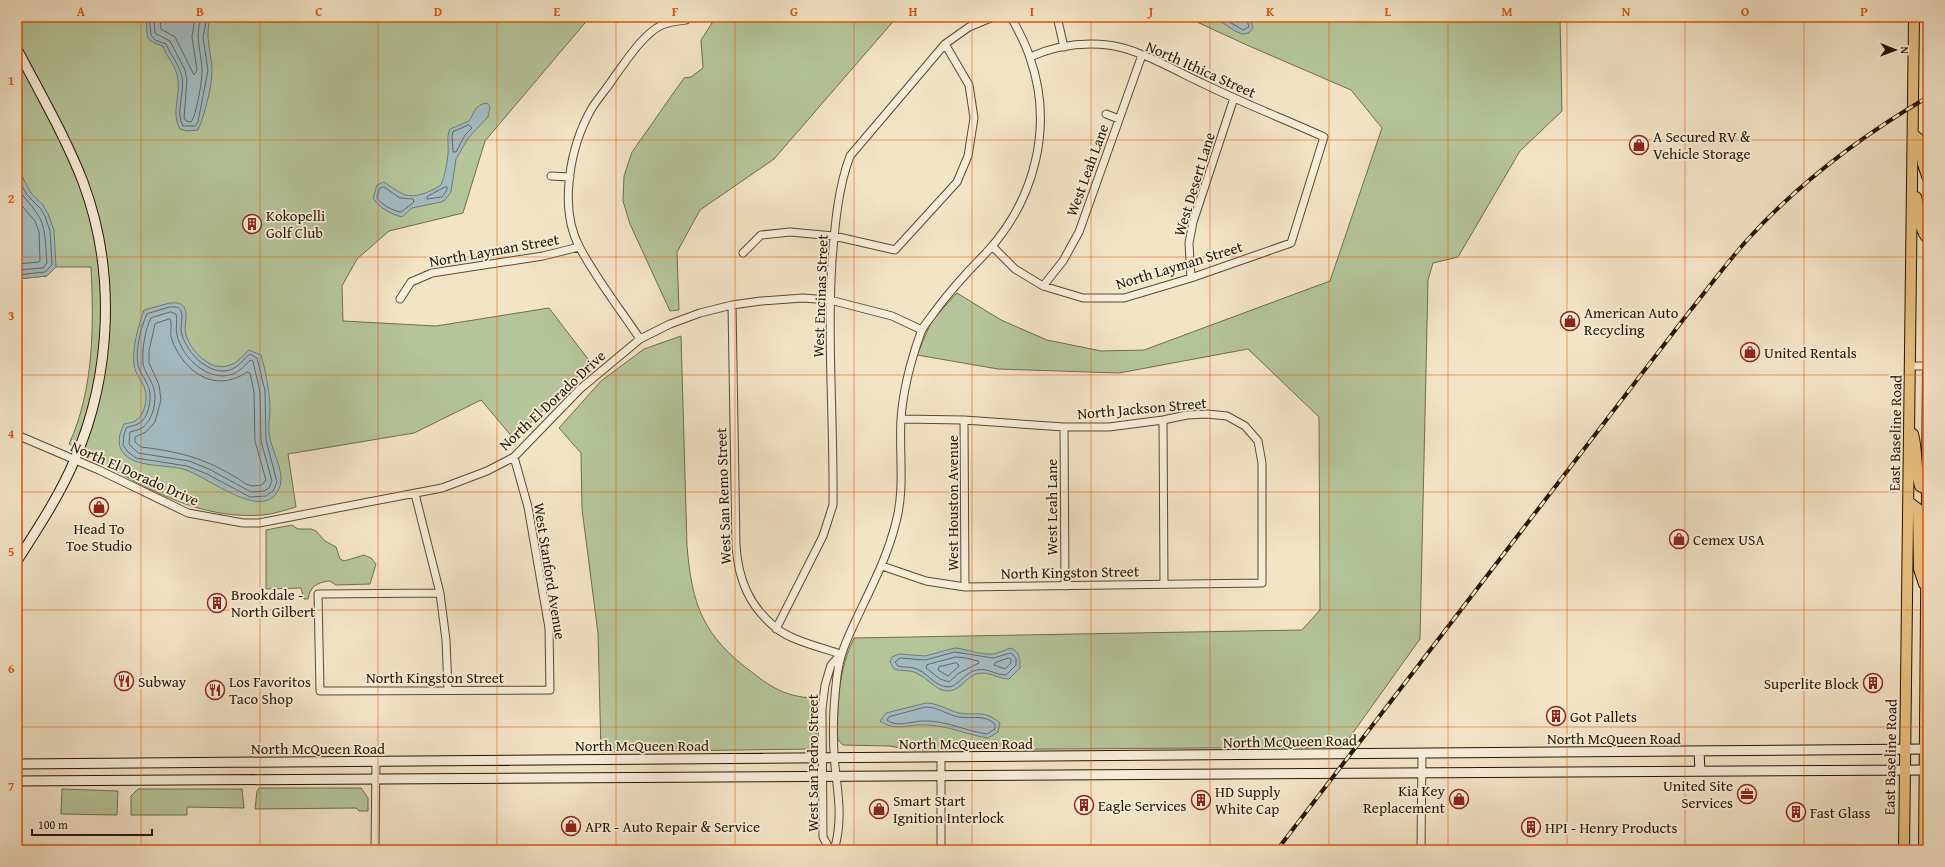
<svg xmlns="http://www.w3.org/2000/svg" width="1945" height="867" viewBox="0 0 1945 867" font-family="'Gentium Book Plus',serif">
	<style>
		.green { fill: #b5c599; stroke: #6e6d4c }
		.water { fill: #a2bbc1; stroke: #717974 }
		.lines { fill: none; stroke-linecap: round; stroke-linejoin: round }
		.shore { stroke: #646860; stroke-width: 1 }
		.street-casing { stroke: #5a4932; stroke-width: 9 }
		.secondary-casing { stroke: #271500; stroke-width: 11 }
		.primary-casing { stroke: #271500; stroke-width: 12 }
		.street { stroke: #f7edda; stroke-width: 7 }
		.secondary { stroke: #f7edda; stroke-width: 9 }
		.primary { stroke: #eac283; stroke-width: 10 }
		.rail-casing { stroke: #271500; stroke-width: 4 }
		.rail { stroke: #f7edda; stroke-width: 2.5; stroke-dasharray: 8; stroke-linecap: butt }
		.grid { fill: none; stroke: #de560b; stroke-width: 1; stroke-opacity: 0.55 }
		.labels { text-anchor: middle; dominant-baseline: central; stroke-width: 3.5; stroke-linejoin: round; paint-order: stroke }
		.street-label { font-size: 15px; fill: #271500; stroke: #f7edda }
		.poi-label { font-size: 15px; fill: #271500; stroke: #f7edda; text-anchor: start }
		.neatline { fill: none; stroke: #de560b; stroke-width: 1.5 }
		.grid-label { font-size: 13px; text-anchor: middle; font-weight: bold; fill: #de560b }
	</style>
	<rect width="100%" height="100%" fill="#f3e4c6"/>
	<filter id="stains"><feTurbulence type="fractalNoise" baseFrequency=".005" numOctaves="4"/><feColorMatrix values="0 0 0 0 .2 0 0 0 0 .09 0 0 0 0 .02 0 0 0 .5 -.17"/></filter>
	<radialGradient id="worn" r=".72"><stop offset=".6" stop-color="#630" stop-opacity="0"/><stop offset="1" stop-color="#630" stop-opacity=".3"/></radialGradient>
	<!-- green -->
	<path class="green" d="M17,17h573l-105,124 -22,72 -74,18 -32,28 -15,27 1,35 93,5 113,-18 42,55 -77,76 -33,-39 -67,33 -126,21 8,53c-11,3 -22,7 -33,8 -72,6 -134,-37 -194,-71 25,-54 25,-119 22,-177h-35l-9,9 -30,3z
		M716,17h181l-123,142 -74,51 -23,42 2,58 -9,1 -40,-87 -7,-23 1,-25 8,-24 52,-74 7,-1 12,-9 -2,-28z
		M1186,17l374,1 2,93 -42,40 -62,106 -25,6 -5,17 -8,359 -73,102 -6,6 -427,3 -25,-4 -46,-1 -5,-5 -1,-4c1,-36 1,-64 17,-98l448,-8 18,-20 -1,-193 -71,-68 -129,24 -121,-4 -81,-14 15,-35 25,-27 44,27 46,20 54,11 43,-1 186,-69 52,-153 -31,-38 -102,-44z
		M681,336l6,210c5,60 16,90 66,127 20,16 37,25 64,25l-1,45 -7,6 -208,3 -3,-119 -16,-124 -1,-56 -22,-25 42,-47 43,-32z
		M292,525l6,4h13l5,2 9,10 11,6 4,12 4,2 20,-6 7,3 5,6 -6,20 -34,1 -6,-4c-12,1 -20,5 -22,18h-4l-3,-11 -35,1v-59z
		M259,788h102l7,10v13h-9l-3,-3 -101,1 2,-18z
		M62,789l56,2 -1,24 -56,-1z
		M138,789h104l2,19 -57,-1v8h-56v-19z"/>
	<!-- water -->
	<path class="water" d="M145,17h66c-7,18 0,34 1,52 1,14 -8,48 -14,61l-11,1 -7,-2c-9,-16 0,-31 -2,-49 -1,-13 -11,-22 -15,-34 -23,-7 -13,-12 -18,-29z
		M1214,17h35l4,10 -4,6 -7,1 -7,-3z
		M487,103l3,4 -2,10 -20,21 -12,21 -5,33 -6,8 -4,2 -29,6 -10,9c-11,-3 -23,-9 -29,-19l4,-13 7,-3c6,4 11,8 17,11 12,7 29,-1 40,-8 4,-10 6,-20 7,-31 1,-9 -2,-17 2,-25l19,-8c6,-9 5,-16 18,-18z
		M17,167l14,26 12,12 5,9 6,16 2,37 -9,9 -30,3z
		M170,303c5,0 11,-1 14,4 5,9 -1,19 2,28 5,16 25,38 44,30 8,-2 13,-10 19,-15l12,5c5,18 9,37 9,56 0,7 -2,14 -1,21 1,19 21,44 7,62 -18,24 -69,-17 -90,-24 -17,-6 -48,-2 -61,-15 -9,-9 -6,-21 -1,-31 3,-1 8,-1 11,-3 9,-4 13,-22 10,-31 -2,-8 -10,-16 -11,-25 -2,-17 4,-38 10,-55z
		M955,648c12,1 25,7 38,6 6,-1 12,-4 18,-6 9,5 9,10 9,20l-11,11c-12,0 -21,-9 -33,-5 -11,4 -17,18 -29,17 -12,-1 -18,-12 -29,-17 -7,-5 -16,-2 -24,-5l-4,-7 2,-5 7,-3 26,2z
		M926,703c12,0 21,7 33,10 18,3 24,-4 41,10l-2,9 -10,6c-21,-3 -41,-13 -63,-13 -19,-1 -28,7 -45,-4l6,-8z"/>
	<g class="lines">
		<!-- shore -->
		<path class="shore" d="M149,17l2,18 4,5 11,4c5,11 13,21 16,33 3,16 -7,36 1,49h12l3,-4 10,-52 -5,-33 4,-20
			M154,17l1,16 15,8 15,29 2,10 -3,38 2,3 5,1c5,-5 12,-45 11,-53 -1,-18 -8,-35 0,-52
			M160,17l1,12 14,8 19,38 3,-5 -5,-33 3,-20
			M1221,17l22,13 6,-3 -3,-10
			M469,125l3,3 -7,7 -9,17h-3l-1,-16 1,-4z
			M17,177l10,18 13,13 5,8 5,15 2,34 -7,7 -28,3
			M384,187l16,11 13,1 1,3 -13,10c-8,-1 -19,-7 -24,-14l2,-9z
			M445,187h2v3l-5,7 -15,2v-2z
			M17,188c6,9 13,15 19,24 11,14 9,34 11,51l-4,5 -26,2
			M17,200l18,21 4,11 1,28 -1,2 -22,2
			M170,307c4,0 9,-1 11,4 3,8 -2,16 1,24 6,19 27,41 48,35 9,-3 13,-11 20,-16l7,4 8,33 1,49 11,42 -4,9 -7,5 -16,1 -43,-23 -20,-8 -51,-8 -8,-6 -5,-7 1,-10 2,-7c4,-2 8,-2 12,-4 11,-5 14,-26 11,-36 -3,-8 -9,-15 -11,-23 -3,-14 3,-39 9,-51z
			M171,312l5,2c2,7 -1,14 1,21 5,23 32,48 56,39 7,-3 12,-8 17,-14l3,1 7,31 1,49 11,40 -3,7 -5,3 -13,1 -42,-23 -20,-8 -51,-8 -9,-9 1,-12c4,-1 8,-2 12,-4 11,-7 16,-30 11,-42 -3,-8 -9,-15 -10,-23 -1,-13 2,-34 8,-45z
			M170,319c3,6 -1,14 2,21 12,32 43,54 75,32l3,1 4,19 1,49 11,39 -4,5 -10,1 -6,-2c-35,-24 -63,-32 -105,-37l-6,-5v-5l11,-5 9,-10 6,-22 -2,-15 -10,-22v-12l6,-27z
			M955,652l38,6 18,-5 5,5v7l-10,10c-12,0 -20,-9 -33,-4 -8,3 -18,17 -25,16 -13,-1 -19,-12 -29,-17 -7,-4 -14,-2 -21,-4l-3,-4 5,-4 25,2z
			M956,657l10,1 12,3 1,2 -20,10 -10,9 -9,-3 -14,-11 1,-3z
			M1009,658l2,1v4l-6,6 -11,-4 1,-2z
			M956,663l2,1 1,2 -11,10 -10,-6 1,-3z
			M926,707c12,0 21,8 33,10 13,2 25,-3 36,7v5l-8,5c-22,-3 -42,-14 -64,-13 -11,0 -27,7 -36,-1l2,-3z"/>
		<defs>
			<path id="street" d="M1058,21l6,26
				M1106,114l13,5
				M551,176l19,1
				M992,246l23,23 28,17 40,12h41l67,-20 100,-35 33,-106c-40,-18 -81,-34 -120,-53 -28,-13 -67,-36 -96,-39 -27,-3 -53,1 -78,12
				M743,253l18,-18 29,-3 44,4 61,14 62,-68 11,-26 6,-38 -5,-33 -24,-41
				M1191,278l-2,-35 4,-21 41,-124
				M1043,286l20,-25 16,-29 63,-177
				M400,299l11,-17 21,-9 111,-17 36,-9
				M732,305l4,240c2,34 13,61 40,83 14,12 46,20 65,26
				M640,339c-20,-30 -43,-59 -60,-91 -22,-40 -10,-102 12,-140 7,-11 16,-21 23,-32 11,-15 29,-43 47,-51 7,-3 16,-4 24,-5
				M1911,366h17
				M964,420l1,167
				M1163,420l1,164
				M1064,427l1,159
				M17,435l82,35 89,43 55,10h16l183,-35 45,-17 27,-14 66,-68 60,-50 30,-15 30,-11 32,-8 29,-4 42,-3 27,2 62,16 30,14
				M415,494l25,99 6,47 2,49
				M882,566l44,15 39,6 297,-4v-120l-4,-22 -13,-15 -18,-10 -20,-2 -20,1 -24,5 -54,7h-45l-100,-7 -63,-1
				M440,593l-122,1 2,97 230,-1 -1,-62 -21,-121 -14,-50
				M776,629l47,-93 10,-31c1,-82 -6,-164 -1,-245 3,-35 6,-72 18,-104l95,-112 24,-17 24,-10
				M375,850l1,-89
				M830,850l-7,-13 -1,-128 3,-24 6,-20 10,-11
				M834,850c8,-25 5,-50 2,-75 -4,-32 -3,-67 1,-99 3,-26 15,-47 26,-71 13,-27 26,-54 33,-83 9,-33 3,-68 5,-103 2,-29 10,-59 20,-87 2,-6 8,-12 12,-18 16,-22 34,-42 53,-61 49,-53 68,-127 44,-195 -4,-14 -12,-28 -19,-41
				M941,850v-93
				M1421,850l1,-96"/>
			<path id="secondary" d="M17,49c23,44 48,87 66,133 33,88 29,191 -8,277 -15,36 -37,69 -58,102
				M1699,751l1,20
				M17,764l1911,-15
				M17,781l1911,-11"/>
			<path id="primary" d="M1913,134l7,6 3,24 5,15
				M1916,197c6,15 1,31 12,42
				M1913,434c5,18 2,36 7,52l7,4
				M1909,502l9,7 1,60 5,15
				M1904,850l10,-833
				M1924,850l4,-484"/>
		</defs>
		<!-- street casing -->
		<use href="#street" class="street-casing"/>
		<!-- secondary casing -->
		<use href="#secondary" class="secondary-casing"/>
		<!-- primary casing -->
		<use href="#primary" class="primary-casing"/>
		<!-- street -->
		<use href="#street" class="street"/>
		<!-- secondary -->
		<use href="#secondary" class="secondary"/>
		<!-- primary -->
		<use href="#primary" class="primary"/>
		<defs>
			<path id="rail" d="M1277,850l409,-534c21,-26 41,-54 63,-78 51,-56 114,-103 179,-141"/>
		</defs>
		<!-- rail casing -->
		<use href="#rail" class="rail-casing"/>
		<!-- rail -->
		<use href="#rail" class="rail"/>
	</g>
	<!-- grid -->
	<path class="grid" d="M141,17v833M260,17v833M378,17v833M497,17v833M616,17v833M735,17v833M854,17v833M972,17v833M1091,17v833M1210,17v833M1329,17v833M1448,17v833M1567,17v833M1685,17v833M1804,17v833M17,140h1911M17,257h1911M17,375h1911M17,492h1911M17,610h1911M17,727h1911"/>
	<!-- icons -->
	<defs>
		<symbol id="shop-ring" viewBox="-11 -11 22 22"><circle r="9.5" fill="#f7edda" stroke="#8f2418" stroke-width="1.5"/><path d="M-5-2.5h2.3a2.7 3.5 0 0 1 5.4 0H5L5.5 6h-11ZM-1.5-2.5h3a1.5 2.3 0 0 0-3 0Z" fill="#8f2418"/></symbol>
		<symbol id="building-ring" viewBox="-11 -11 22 22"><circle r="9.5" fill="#f7edda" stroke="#8f2418" stroke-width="1.5"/><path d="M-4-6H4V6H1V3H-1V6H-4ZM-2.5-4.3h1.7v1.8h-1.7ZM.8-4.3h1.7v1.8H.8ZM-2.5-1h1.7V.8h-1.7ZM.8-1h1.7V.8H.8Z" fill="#8f2418"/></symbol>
		<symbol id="restaurant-ring" viewBox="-11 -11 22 22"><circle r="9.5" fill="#f7edda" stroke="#8f2418" stroke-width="1.5"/><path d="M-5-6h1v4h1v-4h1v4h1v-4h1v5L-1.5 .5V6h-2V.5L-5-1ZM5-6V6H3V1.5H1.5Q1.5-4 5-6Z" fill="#8f2418"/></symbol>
		<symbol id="office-ring" viewBox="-11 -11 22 22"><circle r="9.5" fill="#f7edda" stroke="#8f2418" stroke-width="1.5"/><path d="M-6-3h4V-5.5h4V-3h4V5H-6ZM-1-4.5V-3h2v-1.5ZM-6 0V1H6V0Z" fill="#8f2418"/></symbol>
	</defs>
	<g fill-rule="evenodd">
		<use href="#shop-ring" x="1628" y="134" width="22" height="22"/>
		<use href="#building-ring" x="241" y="213" width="22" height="22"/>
		<use href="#shop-ring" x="1559" y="310" width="22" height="22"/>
		<use href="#shop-ring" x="1739" y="341" width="22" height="22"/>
		<use href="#shop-ring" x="88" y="496" width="22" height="22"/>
		<use href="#shop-ring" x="1668" y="528" width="22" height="22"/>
		<use href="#building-ring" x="206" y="592" width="22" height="22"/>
		<use href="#restaurant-ring" x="113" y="670" width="22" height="22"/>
		<use href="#building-ring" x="1862" y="672" width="22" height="22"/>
		<use href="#restaurant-ring" x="204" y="679" width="22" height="22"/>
		<use href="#building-ring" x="1545" y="705" width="22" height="22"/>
		<use href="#office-ring" x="1736" y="783" width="22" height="22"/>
		<use href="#shop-ring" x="1448" y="788" width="22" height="22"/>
		<use href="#building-ring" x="1190" y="789" width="22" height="22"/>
		<use href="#building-ring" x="1073" y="794" width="22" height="22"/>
		<use href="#shop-ring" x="868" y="798" width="22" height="22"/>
		<use href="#building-ring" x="1785" y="801" width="22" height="22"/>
		<use href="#shop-ring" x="560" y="815" width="22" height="22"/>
		<use href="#building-ring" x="1520" y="816" width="22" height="22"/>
	</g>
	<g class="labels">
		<!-- street labels -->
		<g class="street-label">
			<text transform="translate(1201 69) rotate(24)">North Ithica Street</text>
			<text transform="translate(1087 170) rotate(-70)">West Leah Lane</text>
			<text transform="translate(1194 184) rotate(-73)">West Desert Lane</text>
			<text transform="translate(494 250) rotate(-10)">North Layman Street</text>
			<text transform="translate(1179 265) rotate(-17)">North Layman Street</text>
			<text transform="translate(820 296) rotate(-88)">West Encinas Street</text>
			<text transform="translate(552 400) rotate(-43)">North El Dorado Drive</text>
			<text transform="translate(1142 408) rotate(-5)">North Jackson Street</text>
			<text transform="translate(1895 433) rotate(-89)">East Baseline Road</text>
			<text transform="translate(135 473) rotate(24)">North El Dorado Drive</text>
			<text transform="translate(723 496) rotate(-92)">West San Remo Street</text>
			<text transform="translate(952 503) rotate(-90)">West Houston Avenue</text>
			<text transform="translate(1051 507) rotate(-90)">West Leah Lane</text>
			<text transform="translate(550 571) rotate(81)">West Stanford Avenue</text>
			<text transform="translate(1070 572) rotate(-1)">North Kingston Street</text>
			<text x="435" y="677">North Kingston Street</text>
			<text x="1614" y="738">North McQueen Road</text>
			<text transform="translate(1290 741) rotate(-1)">North McQueen Road</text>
			<text x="966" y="743">North McQueen Road</text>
			<text x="642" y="745">North McQueen Road</text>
			<text x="318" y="748">North McQueen Road</text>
			<text transform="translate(1890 757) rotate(-89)">East Baseline Road</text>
			<text transform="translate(812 763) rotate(-90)">West San Pedro Street</text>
		</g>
		<!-- poi labels -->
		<g class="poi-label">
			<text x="1653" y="136">A Secured RV &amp;<tspan x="1653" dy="17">Vehicle Storage</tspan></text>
			<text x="266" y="215">Kokopelli<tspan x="266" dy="17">Golf Club</tspan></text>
			<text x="1584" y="312">American Auto<tspan x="1584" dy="17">Recycling</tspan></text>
			<text x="1764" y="352">United Rentals</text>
			<text x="99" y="528" text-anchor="middle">Head To<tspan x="99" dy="17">Toe Studio</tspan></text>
			<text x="1693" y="539">Cemex USA</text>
			<text x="231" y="594">Brookdale -<tspan x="231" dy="17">North Gilbert</tspan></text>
			<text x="138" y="681">Subway</text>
			<text x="229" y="681">Los Favoritos<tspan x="229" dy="17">Taco Shop</tspan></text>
			<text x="1859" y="683" text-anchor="end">Superlite Block</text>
			<text x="1570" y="716">Got Pallets</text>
			<text x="1733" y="785" text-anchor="end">United Site<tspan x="1733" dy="17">Services</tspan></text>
			<text x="1445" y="790" text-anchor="end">Kia Key<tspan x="1445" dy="17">Replacement</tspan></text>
			<text x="1215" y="791">HD Supply<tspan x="1215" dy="17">White Cap</tspan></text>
			<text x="893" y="800">Smart Start<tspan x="893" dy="17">Ignition Interlock</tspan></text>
			<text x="1098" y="805">Eagle Services</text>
			<text x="1810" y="812">Fast Glass</text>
			<text x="585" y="826">APR - Auto Repair &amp; Service</text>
			<text x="1545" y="827">HPI - Henry Products</text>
		</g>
	</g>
	<!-- margin -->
	<rect width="1945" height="867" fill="none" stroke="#f3e4c6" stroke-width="44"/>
	<!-- north arrow -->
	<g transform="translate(1895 50) rotate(91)" stroke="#f7edda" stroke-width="3" paint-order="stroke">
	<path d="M0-3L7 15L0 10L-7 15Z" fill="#271500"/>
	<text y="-6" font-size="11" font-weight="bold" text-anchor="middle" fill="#271500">N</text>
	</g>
	<!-- scale -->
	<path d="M32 829v6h120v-6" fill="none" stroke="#271500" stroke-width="2"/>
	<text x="38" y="829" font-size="12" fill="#271500" stroke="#f7edda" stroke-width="3" paint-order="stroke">100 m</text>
	<rect x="22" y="22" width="1901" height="823" class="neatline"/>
	<g class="grid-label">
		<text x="81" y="16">A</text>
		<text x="200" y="16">B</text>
		<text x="319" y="16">C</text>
		<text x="438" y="16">D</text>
		<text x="557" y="16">E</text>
		<text x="675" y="16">F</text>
		<text x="794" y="16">G</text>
		<text x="913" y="16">H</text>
		<text x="1032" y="16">I</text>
		<text x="1151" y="16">J</text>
		<text x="1270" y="16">K</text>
		<text x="1388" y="16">L</text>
		<text x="1507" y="16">M</text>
		<text x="1626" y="16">N</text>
		<text x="1745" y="16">O</text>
		<text x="1864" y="16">P</text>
		<text x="11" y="85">1</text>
		<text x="11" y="203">2</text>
		<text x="11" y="320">3</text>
		<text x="11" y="438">4</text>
		<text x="11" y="556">5</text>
		<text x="11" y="673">6</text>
		<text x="11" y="791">7</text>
	</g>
	<rect width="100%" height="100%" filter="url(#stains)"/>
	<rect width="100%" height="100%" fill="url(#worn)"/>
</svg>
